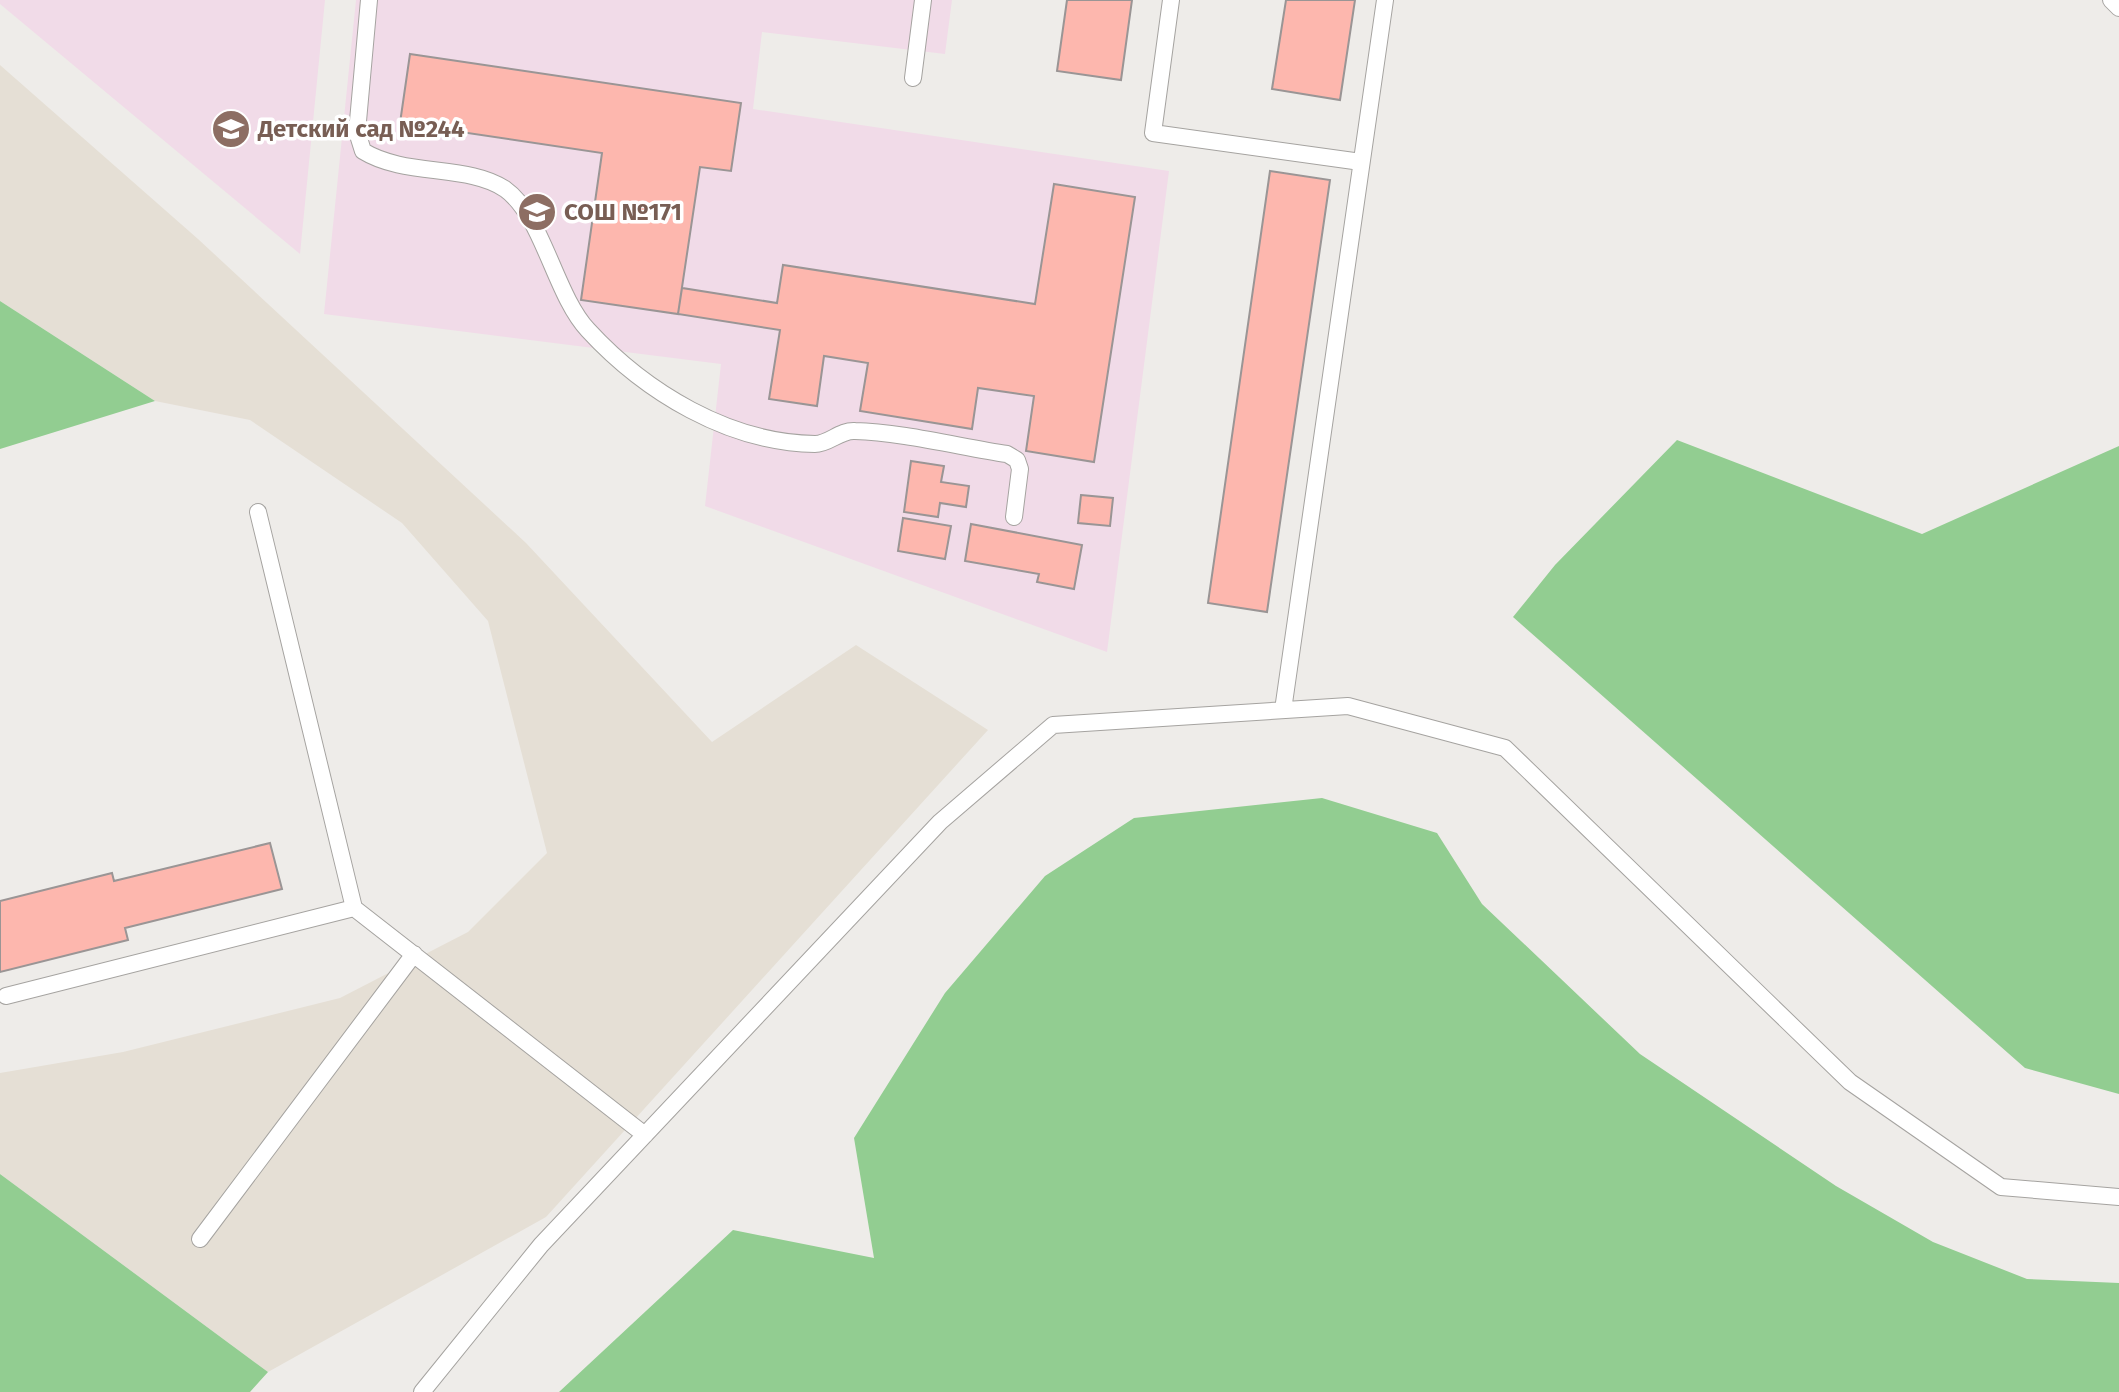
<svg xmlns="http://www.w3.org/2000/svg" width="2119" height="1392" viewBox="0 0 2119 1392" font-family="'Fira Sans',sans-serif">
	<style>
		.built { fill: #e5dfd5 }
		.education { fill: #f1dbe8 }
		.forest { fill: #92cd91 }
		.building { fill: #fdb7ae; stroke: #9a9595; stroke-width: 2 }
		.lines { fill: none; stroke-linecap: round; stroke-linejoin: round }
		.service-casing { stroke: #a5a3a0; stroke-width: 18 }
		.service { stroke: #fff; stroke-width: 16 }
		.labels { text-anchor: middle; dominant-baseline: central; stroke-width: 7; stroke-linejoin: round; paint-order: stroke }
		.education-label { font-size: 24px; font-weight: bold; fill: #785e54; stroke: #fff; text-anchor: start }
	</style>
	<rect width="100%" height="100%" fill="#eeece9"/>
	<!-- built -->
	<path class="built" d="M0,65l198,174 328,304 186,199 144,-97 132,85 -442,487 -278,155 -268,-198v-101l123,-21 217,-54 128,-66 79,-79 -59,-232 -86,-98 -152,-103 -95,-19 -155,-100z"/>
	<!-- education -->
	<path class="education" d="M0,0h325l-25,254 -300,-250z
		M356,0h596l-7,54 -183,-22 -9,77 416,62 -62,481 -402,-146 16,-142 -397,-50z"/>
	<!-- forest -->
	<path class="forest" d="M0,301l155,100 -155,48z
		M1677,440l245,94 197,-88v648l-94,-26 -512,-451 42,-52z
		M1322,798l115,35 45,71 158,150 196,132 97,56 94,37 92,4v109h-1560l174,-162 141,28 -20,-120 91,-145 100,-117 89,-58z
		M0,1174l268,198 -18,20h-250z"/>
	<!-- building -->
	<path class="building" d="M1067,0h65l-11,80 -64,-9z
		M1286,0h69l-15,100 -68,-11z
		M410,54l331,49 -10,68 -31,-4 -22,147 -97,-14 21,-147 -202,-30z
		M1270,171l60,9 -63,432 -59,-9z
		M1054,184l81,13 -41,265 -68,-11 8,-55 -56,-8 -6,41 -112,-18 8,-48 -44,-7 -7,50 -48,-7 11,-69 -102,-16 4,-26 95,15 6,-38 252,39z
		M911,461l33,5 -3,16 28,4 -3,21 -26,-4 -2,14 -34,-5z
		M1081,495l32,3 -3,28 -32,-3z
		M903,518l48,8 -6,33 -47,-8z
		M971,524l111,21 -8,44 -37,-7 2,-8 -74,-13z
		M270,843l12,46 -157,39 3,12 -128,32v-71l112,-28 2,8z"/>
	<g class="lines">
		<defs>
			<path id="service" d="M369,0l-12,132 6,19c42,26 105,13 142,38 38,27 50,106 83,141 57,62 141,113 227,114 14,0 25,-14 40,-13 45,1 106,16 152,23l10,6 3,9 -6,48
				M1171,0l-18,133 208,29
				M2111,0l8,8
				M913,78l10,-78
				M258,512l96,396 291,227
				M1283,710l102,-710
				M6,996l348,-88
				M200,1239l214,-285
				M422,1392l119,-147 399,-423 113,-97 295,-19 157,42 345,334 151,105 118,10"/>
		</defs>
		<!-- service casing -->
		<use href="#service" class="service-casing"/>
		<!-- service -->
		<use href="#service" class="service"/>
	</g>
	<!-- icons -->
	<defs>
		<symbol id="school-disc" viewBox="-11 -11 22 22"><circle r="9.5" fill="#8d6e63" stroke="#fff"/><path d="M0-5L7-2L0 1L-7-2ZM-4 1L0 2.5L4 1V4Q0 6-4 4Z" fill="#fff"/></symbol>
	</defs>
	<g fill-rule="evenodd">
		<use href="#school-disc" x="209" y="107" width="44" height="44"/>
		<use href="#school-disc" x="515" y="190" width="44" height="44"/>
	</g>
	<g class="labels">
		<!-- education labels -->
		<g class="education-label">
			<text x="258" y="129">Детский сад №244</text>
			<text x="564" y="212">СОШ №171</text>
		</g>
	</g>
</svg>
